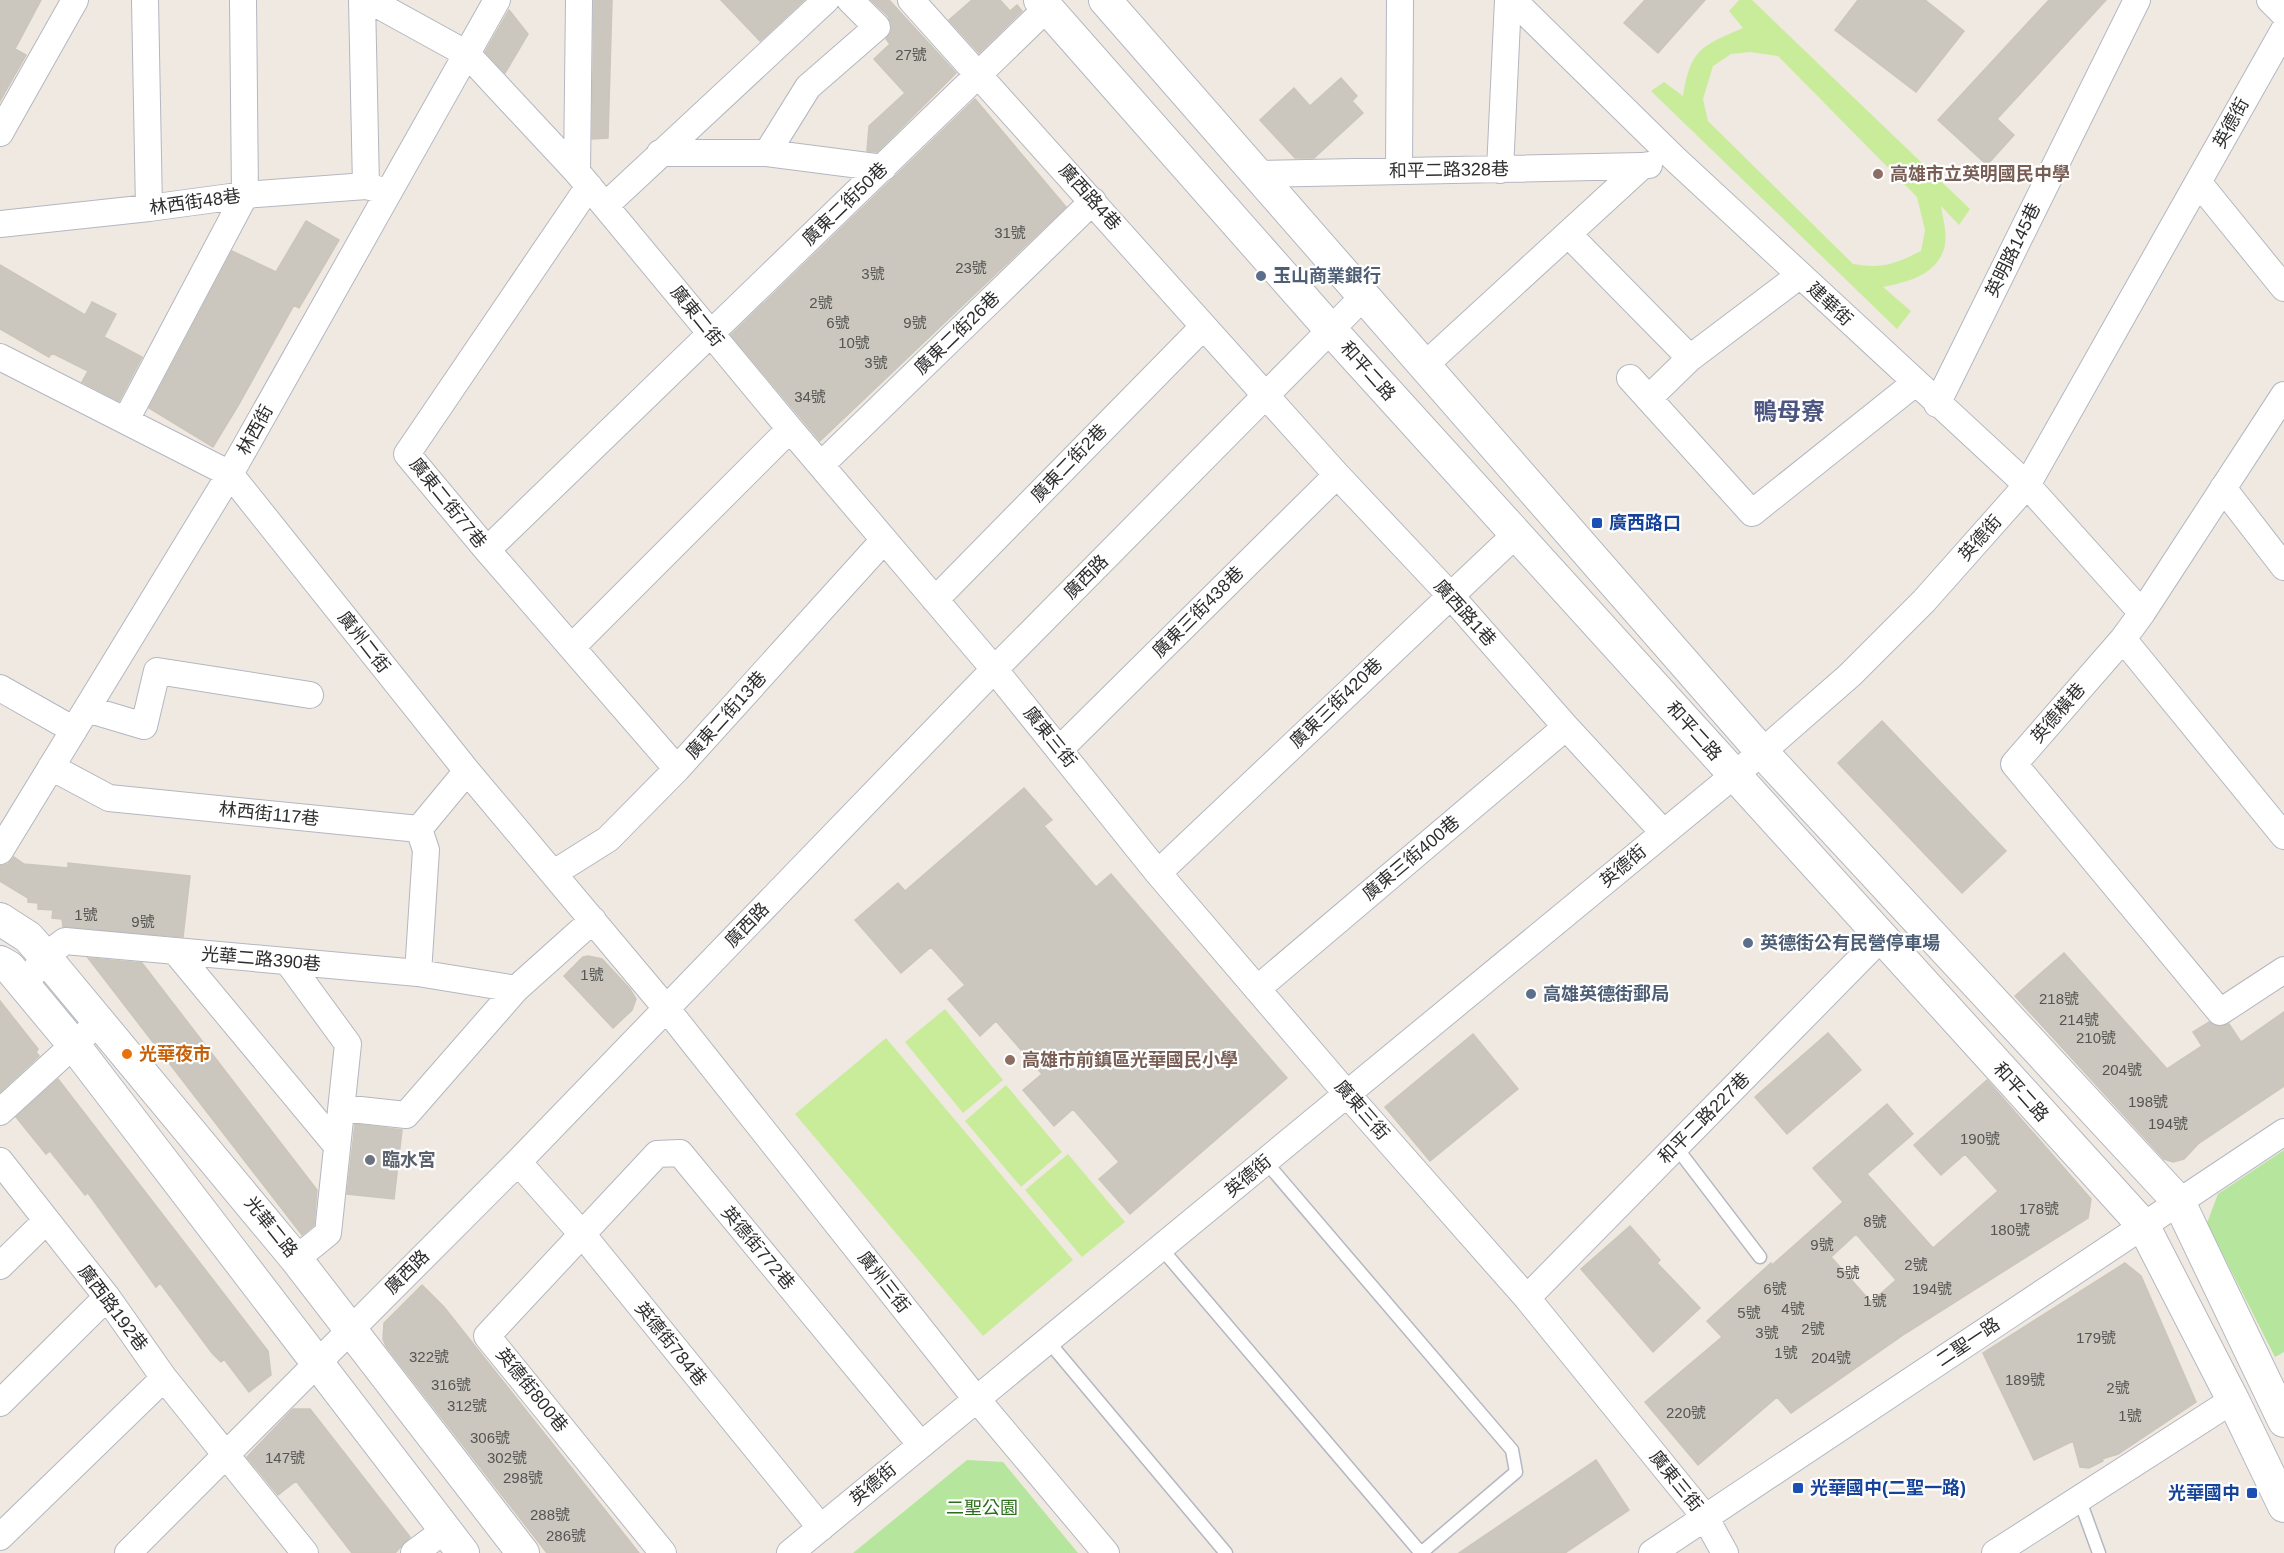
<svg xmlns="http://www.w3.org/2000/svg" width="2284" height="1553" viewBox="0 0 2284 1553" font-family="Helvetica,'Noto Sans TC',sans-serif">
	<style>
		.green { fill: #b6e59e }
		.pitch { fill: #c9ec9a; fill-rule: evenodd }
		.building { fill: #cbc7bf; stroke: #cbc5ba; stroke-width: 1.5; fill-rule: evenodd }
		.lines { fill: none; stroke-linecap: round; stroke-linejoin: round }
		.service-casing { stroke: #b4b7c1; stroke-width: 15 }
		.minor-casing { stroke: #b4b7c1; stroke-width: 28 }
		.tertiary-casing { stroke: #b4b7c1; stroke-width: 34 }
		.service { stroke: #fff; stroke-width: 12 }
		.minor { stroke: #fff; stroke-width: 26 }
		.tertiary { stroke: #fff; stroke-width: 32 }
		.education-dot { fill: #8d6e63; stroke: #fff; stroke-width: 2 }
		.service-dot { fill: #5c6f8a; stroke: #fff; stroke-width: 2 }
		.transit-dot { fill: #1a4fb4; stroke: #fff; stroke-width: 2 }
		.food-dot { fill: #e8710a; stroke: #fff; stroke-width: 2 }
		.worship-dot { fill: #6b7280; stroke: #fff; stroke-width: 2 }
		.labels { text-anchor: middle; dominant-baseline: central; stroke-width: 4.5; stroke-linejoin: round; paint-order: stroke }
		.number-label { font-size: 15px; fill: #555452 }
		.street-label { font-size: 18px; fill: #2e2e2e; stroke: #fff }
		.education-label { font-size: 18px; font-weight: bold; fill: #785e54; stroke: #fff; text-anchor: start }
		.service-label { font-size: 18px; font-weight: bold; fill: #4e5e75; stroke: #fff; text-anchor: start }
		.transit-label { font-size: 18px; font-weight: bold; fill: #164399; stroke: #fff; text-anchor: start }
		.food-label { font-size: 18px; font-weight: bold; fill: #c56008; stroke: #fff; text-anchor: start }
		.worship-label { font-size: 18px; font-weight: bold; fill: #5b616d; stroke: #fff; text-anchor: start }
		.park-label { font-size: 18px; fill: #2c6e1b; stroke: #fff }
		.district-label { font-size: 24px; font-weight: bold; fill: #4d5680; stroke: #fff }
	</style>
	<rect width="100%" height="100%" fill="#efe9e1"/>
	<!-- green -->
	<path class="green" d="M2284,1150v202l-9,5 -68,-134 11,-29z
		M967,1460l36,2 75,91h-225z"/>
	<!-- pitch -->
	<path class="pitch" d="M1739,0h13l218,209 -11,16 -18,-19c2,13 7,30 3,43 -9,27 -37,33 -61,38l28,24 -14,18 -246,-238 13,-9 19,14c8,-47 18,-50 60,-68l-14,-17zM1750,52l28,4 139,141 8,33 -4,21c-26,13 -39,18 -68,13l-145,-143 -5,-22 10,-33 18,-12z
		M945,1009l58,71 -40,33 -58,-71z
		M886,1038l187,222 -90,76 -188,-222z
		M1006,1085l56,67 -41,35 -56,-66z
		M1068,1154l57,68 -43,35 -57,-67z"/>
	<!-- building -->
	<path class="building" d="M0,0h41l-26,49 11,6 -26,46z
		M594,0h18l-4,138 -16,1z
		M721,0h83l-44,41z
		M871,0h18l67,73 -79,79 -10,-1 2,-25 36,-33 -31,-34 16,-15 -4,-5 5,-7 1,-8 -4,-8z
		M972,0h28l10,11 7,-6 5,6 -43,42 -30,-33z
		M1645,0h60l-47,53 -34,-30z
		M1858,0h67l39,31 -48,61 -81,-62z
		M2049,0h57l-109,119 17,16 -27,30 -49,-45z
		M509,10l19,24 -23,39 -20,-21z
		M1341,78l16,18 -5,5 11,12 -49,45h-19l-35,-38 34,-32 16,18z
		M975,99l91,108 -246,234 -89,-106z
		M306,221l33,19 -40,68 -5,-3 -55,99 -26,43 -64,-39 83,-157 44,21z
		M0,265l85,50 7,-13 24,12 -12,23 38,20 -23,44 -37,-19 6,-11 -36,-18 -3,4 -49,-28z
		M1882,721l124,130 -44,42 -124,-130z
		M1024,788l28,32 -8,6 52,61 15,-13 176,204 -157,136 -31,-35 20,-17 -46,-53 -19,17 -31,-36 19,-16 -46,-53 -16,15 -32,-37 17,-14 -34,-38 -30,26 -46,-53 43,-37 7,8z
		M14,857l10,7 44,4v-5l122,13 -7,61 -120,-10 -1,-8 -10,-1 1,-8 -15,-1v-6l-10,-1v-4l-28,-17v-15l8,-2z
		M2064,953l103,116 35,-23 -9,-14 16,-10 12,5 8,-3 12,18 43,-30v74l-86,58 -14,15 -11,3 -9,-3 -149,-163z
		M588,956l14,3 28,30 6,10 -4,11 -19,18 -49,-52 19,-19z
		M88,958l54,5 175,227 -3,35 -12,10z
		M0,1001l38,48 -2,3 3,4 -39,36z
		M1828,1033l33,37 -74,64 -32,-37z
		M1473,1034l45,55 -88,72 -45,-54z
		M58,1079l210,272 3,24 -22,17 -25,-33 -3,3 -9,-9 -52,-70 -4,4 -68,-94 -3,2 -35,-44 -4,3 -30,-37z
		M1987,1080l104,119 -3,19 -182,115 -115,80 -14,-16 -79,68 -53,-63 77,-65 -15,-16 64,-58 1,2 71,-63 -30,-34 74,-64 26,30 -46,40 66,74 65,-57 -33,-37 -24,21 -27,-30zM1856,1234l40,46 -25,22 -40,-45z
		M355,1124l47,6 -8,69 -47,-5z
		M1630,1226l30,34 -3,3 43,45 -47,44 -72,-83z
		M2125,1263l16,13 55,126 -78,52 -16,5 1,2 -14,7 -9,-1 -7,-26 -39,19 -51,-107z
		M422,1285l22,22 195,246h-92l-161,-207 -3,-7 1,-16z
		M293,1409h17l100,128 -15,16h-43l-56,-72 -18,14 -31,-38z
		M1596,1460l33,50 -64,43h-106z"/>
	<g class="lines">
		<defs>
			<path id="service" d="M1676,1147l84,110
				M1265,1161l247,289 4,22 -95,81
				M1161,1248l260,305
				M1048,1341l178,212
				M2079,1498l20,55"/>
			<path id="minor" d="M145,0l4,208
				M362,0l4,186
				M369,0l98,54 110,118 213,257 204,240 164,204 189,221 180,204 178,219 20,36
				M911,0l426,475 113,120 116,132 97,105
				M1513,0l162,159 352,326 115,128
				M2270,0l14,14
				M0,133l75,-133
				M660,153h107l116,15
				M767,153l41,-66 69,-60 -27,-27
				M1500,170l8,-170
				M1399,171l1,-171
				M577,172l2,-172
				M1256,174l386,-8
				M2198,182l86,106
				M589,186l-182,268 80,96 190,219
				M606,205l220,-205
				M0,224l149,-16 96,-13 121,-9 23,6
				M1569,235l121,123
				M0,357l230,117 237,297 199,237 303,382 137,163
				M1425,365l217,-199 7,-1
				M1630,378l122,135 163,-130
				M2284,395l-142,218 -19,26 -109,125 206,248 64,-42
				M1649,398l41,-40 110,-83
				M1937,404l200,-404
				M126,420l119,-225 -2,-195
				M821,465l272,-264
				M2223,488l61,79
				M487,550l560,-542
				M935,600l268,-273
				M2123,639l161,197
				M572,647l218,-218
				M0,688l74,42
				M87,709l57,17 13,-55 153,24
				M1060,749l277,-274
				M51,767l58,31 310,31 48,-58
				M0,851l230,-377 267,-474
				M554,873l54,-34 69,-70 207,-229
				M1158,873l357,-338
				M175,951l162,195
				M288,962l60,82 -20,189 -32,26
				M418,973l8,-123 -7,-21
				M25,985l20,-29 20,-15 353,32 98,16
				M1257,989l309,-262
				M342,1108l64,7 110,-126 77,-69
				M0,1112l100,-91
				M0,1161l107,136 57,81 141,175
				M518,1162l64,72 239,294
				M0,1266l46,-45
				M1527,1298l354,-360
				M0,1403l107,-106
				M0,1537l164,-159
				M128,1553l390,-391 462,-478 384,-388
				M414,1553l31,-23
				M663,1553l-176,-217 170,-182 23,-1 241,292
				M790,1553l972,-801 88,-77 74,-74 103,-116 257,-455
				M1652,1553l632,-421
				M1995,1553l238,-153"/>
			<path id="tertiary" d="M1040,0l291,330 812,895 90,175 51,106
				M1105,0l657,752 417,450 105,219
				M0,919l28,18 8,9 260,313 227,294
				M0,962l9,5 64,77 390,509"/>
		</defs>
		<!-- service casing -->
		<use href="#service" class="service-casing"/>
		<!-- minor casing -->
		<use href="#minor" class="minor-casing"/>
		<!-- tertiary casing -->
		<use href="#tertiary" class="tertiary-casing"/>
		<!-- service -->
		<use href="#service" class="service"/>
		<!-- minor -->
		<use href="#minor" class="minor"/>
		<!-- tertiary -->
		<use href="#tertiary" class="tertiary"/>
	</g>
	<!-- markers -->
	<g class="education-dot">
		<circle cx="1878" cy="174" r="6"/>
		<circle cx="1010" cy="1060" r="6"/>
	</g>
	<g class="service-dot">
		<circle cx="1261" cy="276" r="6"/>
		<circle cx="1748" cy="943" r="6"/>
		<circle cx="1531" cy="994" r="6"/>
	</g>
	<g class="transit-dot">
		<rect x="1591" y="517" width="12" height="12" rx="3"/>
		<rect x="1792" y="1482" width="12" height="12" rx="3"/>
		<rect x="2246" y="1487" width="12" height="12" rx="3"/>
	</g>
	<circle class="food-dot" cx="127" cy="1054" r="6"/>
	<circle class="worship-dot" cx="370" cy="1160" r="6"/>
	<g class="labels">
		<!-- number labels -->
		<g class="number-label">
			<text x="911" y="54">27號</text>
			<text x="1010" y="232">31號</text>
			<text x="971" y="267">23號</text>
			<text x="873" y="273">3號</text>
			<text x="821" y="302">2號</text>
			<text x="838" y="322">6號</text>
			<text x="915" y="322">9號</text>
			<text x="854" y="342">10號</text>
			<text x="876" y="362">3號</text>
			<text x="810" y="396">34號</text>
			<text x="86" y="914">1號</text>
			<text x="143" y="921">9號</text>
			<text x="592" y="974">1號</text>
			<text x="2059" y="998">218號</text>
			<text x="2079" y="1019">214號</text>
			<text x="2096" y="1037">210號</text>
			<text x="2122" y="1069">204號</text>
			<text x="2148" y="1101">198號</text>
			<text x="2168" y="1123">194號</text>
			<text x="1980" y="1138">190號</text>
			<text x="2039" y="1208">178號</text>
			<text x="1875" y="1221">8號</text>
			<text x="2010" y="1229">180號</text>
			<text x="1822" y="1244">9號</text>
			<text x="1916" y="1264">2號</text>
			<text x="1848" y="1272">5號</text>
			<text x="1775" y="1288">6號</text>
			<text x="1932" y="1288">194號</text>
			<text x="1875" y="1300">1號</text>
			<text x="1793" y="1308">4號</text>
			<text x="1749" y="1312">5號</text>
			<text x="1813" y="1328">2號</text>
			<text x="1767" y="1332">3號</text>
			<text x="2096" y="1337">179號</text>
			<text x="1786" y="1352">1號</text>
			<text x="429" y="1356">322號</text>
			<text x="1831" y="1357">204號</text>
			<text x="2025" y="1379">189號</text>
			<text x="451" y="1384">316號</text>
			<text x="2118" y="1387">2號</text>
			<text x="467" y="1405">312號</text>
			<text x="1686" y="1412">220號</text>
			<text x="2130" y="1415">1號</text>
			<text x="490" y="1437">306號</text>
			<text x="285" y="1457">147號</text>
			<text x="507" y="1457">302號</text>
			<text x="523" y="1477">298號</text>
			<text x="550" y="1514">288號</text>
			<text x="566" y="1535">286號</text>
		</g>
		<!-- street labels -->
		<g class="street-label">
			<text transform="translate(2231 123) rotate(-61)">英德街</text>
			<text transform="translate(1449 170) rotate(-1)">和平二路328巷</text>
			<text transform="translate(1090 197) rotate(48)">廣西路4巷</text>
			<text transform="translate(195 202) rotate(-8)">林西街48巷</text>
			<text transform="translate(845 204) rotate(-44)">廣東二街50巷</text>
			<text transform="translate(2013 250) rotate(-64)">英明路145巷</text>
			<text transform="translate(1830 304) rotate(43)">建華街</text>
			<text transform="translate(697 316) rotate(51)">廣東二街</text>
			<text transform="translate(957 333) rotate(-44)">廣東二街26巷</text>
			<text transform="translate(1368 371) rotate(48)">和平二路</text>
			<text transform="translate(255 430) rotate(-61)">林西街</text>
			<text transform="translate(1069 463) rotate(-46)">廣東二街2巷</text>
			<text transform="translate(448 503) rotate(51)">廣東二街77巷</text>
			<text transform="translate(1980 538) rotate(-48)">英德街</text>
			<text transform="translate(1086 577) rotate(-45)">廣西路</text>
			<text transform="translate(1198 612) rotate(-45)">廣東三街438巷</text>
			<text transform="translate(1465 613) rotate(48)">廣西路1巷</text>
			<text transform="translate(364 642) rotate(52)">廣州二街</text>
			<text transform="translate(1336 703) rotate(-44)">廣東三街420巷</text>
			<text transform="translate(2058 713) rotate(-49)">英德橫巷</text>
			<text transform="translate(726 715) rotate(-48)">廣東二街13巷</text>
			<text transform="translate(1694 731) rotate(48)">和平二路</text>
			<text transform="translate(1050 737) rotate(51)">廣東三街</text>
			<text transform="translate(269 814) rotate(6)">林西街117巷</text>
			<text transform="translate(1411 858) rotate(-40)">廣東三街400巷</text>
			<text transform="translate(1623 866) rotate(-40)">英德街</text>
			<text transform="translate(747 925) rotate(-46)">廣西路</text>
			<text transform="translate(261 959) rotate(5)">光華二路390巷</text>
			<text transform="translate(2021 1092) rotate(48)">和平二路</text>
			<text transform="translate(1362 1110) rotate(49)">廣東三街</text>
			<text transform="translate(1704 1118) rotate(-45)">和平二路227巷</text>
			<text transform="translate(1248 1176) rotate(-40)">英德街</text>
			<text transform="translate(271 1227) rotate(51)">光華二路</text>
			<text transform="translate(758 1248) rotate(50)">英德街772巷</text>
			<text transform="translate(407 1272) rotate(-45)">廣西路</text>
			<text transform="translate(884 1282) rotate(52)">廣州三街</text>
			<text transform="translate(113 1308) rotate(53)">廣西路192巷</text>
			<text transform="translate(1968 1342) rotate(-34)">二聖一路</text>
			<text transform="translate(671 1344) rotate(51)">英德街784巷</text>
			<text transform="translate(532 1390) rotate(51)">英德街800巷</text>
			<text transform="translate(1676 1481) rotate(51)">廣東三街</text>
			<text transform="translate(873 1484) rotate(-40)">英德街</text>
		</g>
		<!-- education labels -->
		<g class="education-label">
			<text x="1890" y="174">高雄市立英明國民中學</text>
			<text x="1022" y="1060">高雄市前鎮區光華國民小學</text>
		</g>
		<!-- service labels -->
		<g class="service-label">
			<text x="1273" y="276">玉山商業銀行</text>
			<text x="1760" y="943">英德街公有民營停車場</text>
			<text x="1543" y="994">高雄英德街郵局</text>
		</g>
		<!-- transit labels -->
		<g class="transit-label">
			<text x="1609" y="523">廣西路口</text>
			<text x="1810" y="1488">光華國中(二聖一路)</text>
			<text x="2240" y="1493" text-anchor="end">光華國中</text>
		</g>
		<!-- food labels -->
		<g class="food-label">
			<text x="139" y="1054">光華夜市</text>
		</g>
		<!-- worship labels -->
		<g class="worship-label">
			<text x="382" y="1160">臨水宮</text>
		</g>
		<!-- park labels -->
		<g class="park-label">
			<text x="982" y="1508">二聖公園</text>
		</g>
		<!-- district labels -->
		<g class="district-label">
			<text x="1789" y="411">鴨母寮</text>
		</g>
	</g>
</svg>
